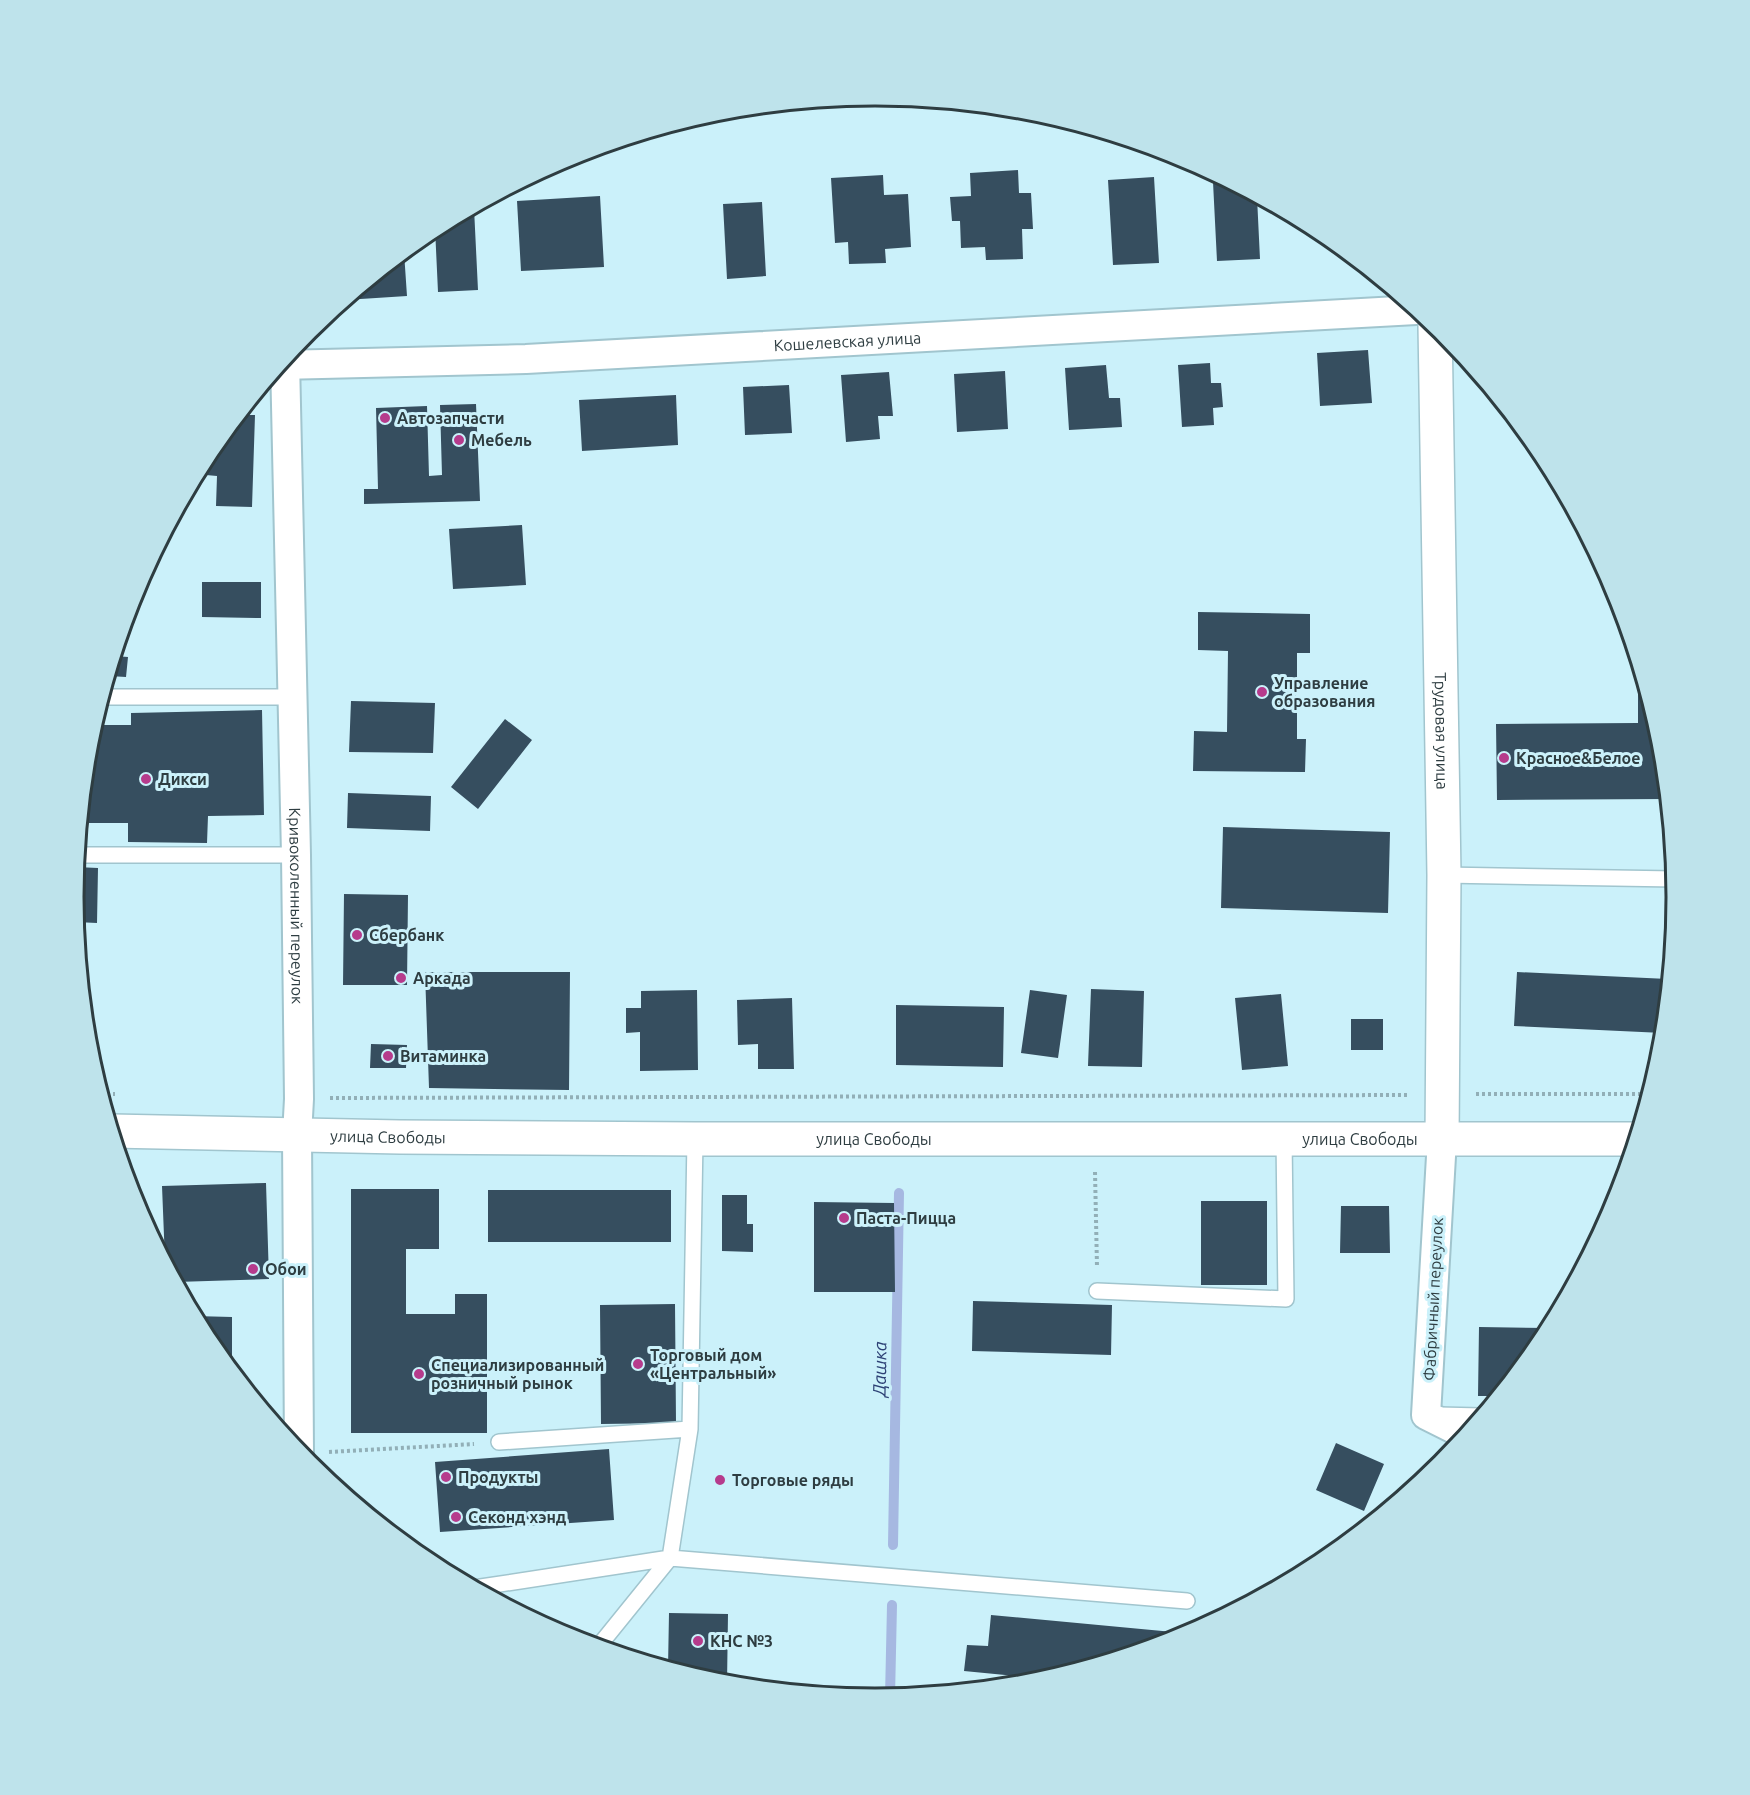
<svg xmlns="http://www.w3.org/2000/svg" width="1750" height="1795" viewBox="0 0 1750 1795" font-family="Ubuntu,sans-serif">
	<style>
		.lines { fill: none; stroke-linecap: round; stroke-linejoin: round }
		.stream { stroke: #a6b8e1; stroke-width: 10 }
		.building { fill: #364e5f }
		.lane-casing { stroke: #a1c5ce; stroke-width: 18 }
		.street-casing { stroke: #a1c5ce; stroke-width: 32 }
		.secondary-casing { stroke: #a1c5ce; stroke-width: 36 }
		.path { stroke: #92afb7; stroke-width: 4; stroke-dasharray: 3 3; stroke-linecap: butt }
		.lane { stroke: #fff; stroke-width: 15 }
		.street { stroke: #fff; stroke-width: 28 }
		.secondary { stroke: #fff; stroke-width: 33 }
		.poi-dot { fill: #b63b8c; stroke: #cbf1fa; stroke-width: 2 }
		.labels { text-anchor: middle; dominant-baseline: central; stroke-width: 6; stroke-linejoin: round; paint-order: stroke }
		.street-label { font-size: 16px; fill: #2e3d41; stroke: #cbf1fa }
		.poi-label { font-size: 16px; font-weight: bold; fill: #2e3d41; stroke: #cbf1fa; text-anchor: start }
		.water-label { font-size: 18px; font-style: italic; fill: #2d4175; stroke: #cbf1fa }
		.rim { fill: none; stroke: #2e3d41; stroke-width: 3 }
	</style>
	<rect width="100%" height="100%" fill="#cbf1fa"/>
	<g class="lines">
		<!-- stream -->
		<path class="stream" d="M893,1545l6,-352
			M890,1697l2,-92"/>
	</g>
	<!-- building -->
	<path class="building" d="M1018,170l1,23h12l2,36h-11l1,30 -37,1 -1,-13 -24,1 -1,-27h-8l-2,-24 21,-1 -1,-23z
		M883,175l1,20 24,-1 3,53 -26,2 1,14 -37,1 -1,-22 -13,1 -4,-65z
		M1154,177l5,86 -46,2 -5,-85z
		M1227,181l30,16 3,62 -43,2 -4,-79z
		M600,196l4,71 -83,4 -4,-70z
		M762,202l4,74 -39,3 -4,-75z
		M474,208l4,82 -40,2 -3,-64z
		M404,252l3,44 -62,4z
		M1368,350l4,53 -52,3 -3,-53z
		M1210,363l1,20h10l2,24 -10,1 1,17 -32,2 -4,-62z
		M1106,365l3,33h11l2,29 -53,3 -4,-62z
		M1005,371l3,58 -51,3 -3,-58z
		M889,372l4,44h-15l2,23 -34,3 -5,-67z
		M789,385l3,48 -47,2 -2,-48z
		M676,395l2,50 -96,6 -3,-51z
		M476,404l4,97 -116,3v-15h14l-2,-81 51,-2 2,70 13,-1 -2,-70z
		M239,415h16l-3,92 -36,-1 1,-30 -11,-1v-19z
		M522,525l4,60 -73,4 -4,-60z
		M202,582h59v36l-59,-1z
		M1198,612l112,2v39h-13v86h9l-1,33 -112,-1 1,-40 33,1 1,-81 -30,-1z
		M115,656l13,1 -2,20 -17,-1z
		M1638,666l23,75 6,58 -170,1 -1,-76 142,-1z
		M351,701l84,2 -2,50 -84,-1z
		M262,710l2,105 -56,1 -1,27 -79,-1v-19h-47l8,-82 5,-16h37v-12z
		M505,719l27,21 -54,69 -27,-22z
		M348,793l83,3 -1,35 -83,-3z
		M1223,827l167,5 -2,81 -167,-5z
		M76,867l22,1 -1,55 -21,-1 -2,-25z
		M344,894l64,1 -1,90h-64z
		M425,972h145l-1,118 -140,-2z
		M1517,972l151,7 -5,54 -149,-7z
		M1091,989l53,2 -2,76 -54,-1z
		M697,990l1,80 -58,1v-39l-14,1v-25h15v-17z
		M1030,990l37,5 -9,63 -37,-5z
		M1281,994l7,72 -46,4 -7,-72z
		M792,998l2,71h-36v-25l-20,1 -1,-45z
		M896,1005l108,2 -1,60 -107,-2z
		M1351,1019h32v31h-32z
		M371,1044l36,1 -1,23h-36z
		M266,1183l3,96 -93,3 -11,-21 -3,-75z
		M351,1189h88v60h-33v65h49v-20h32v139h-136z
		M488,1190h183v52h-183z
		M722,1195h25v29h6v28l-31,-1z
		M1201,1201h66v84h-66z
		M814,1202l80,1 1,89h-81z
		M1341,1206h48l1,47h-50z
		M973,1301l139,4 -1,50 -139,-4z
		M675,1304l1,119 -75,1 -1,-119z
		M194,1316l38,1v54l-24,-28z
		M1479,1327l70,1 -8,15 -43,53h-20z
		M1336,1443l48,21 -20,47 -48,-21z
		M609,1449l5,71 -174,12 -5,-70z
		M669,1613l59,1 -1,70 -59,-16z
		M991,1615l182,17 -1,9 -125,38 -83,-8 3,-26 21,1z"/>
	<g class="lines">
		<defs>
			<path id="lane" d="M102,697h190
				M78,855h218
				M1444,875l231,4
				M1097,1291l189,8 -2,-161
				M1439,1415l42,1
				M499,1442l191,-13 5,-290
				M474,1588l196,-30 20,-129
				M598,1647l72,-89 517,43"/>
			<g id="street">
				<path id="s1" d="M285,360l11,495 3,244 -2,36 2,318"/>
				<path id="s2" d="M280,365l246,-6 890,-49"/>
				<path d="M1442,1139l-16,276 40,20"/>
			</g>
			<g id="secondary">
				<path id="s3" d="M1435,325l9,550 -2,264"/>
				<path id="s4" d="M112,1131l288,6 295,2h940"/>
			</g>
		</defs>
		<!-- lane casing -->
		<use href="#lane" class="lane-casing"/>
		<!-- street casing -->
		<use href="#street" class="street-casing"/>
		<!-- secondary casing -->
		<use href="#secondary" class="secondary-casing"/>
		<!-- path -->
		<path class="path" d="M101,1094h14
			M1476,1094h173
			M330,1098l1078,-3
			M1095,1172l2,95
			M329,1452l145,-8"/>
		<!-- lane -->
		<use href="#lane" class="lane"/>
		<!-- street -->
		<use href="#street" class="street"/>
		<!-- secondary -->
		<use href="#secondary" class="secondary"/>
	</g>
	<!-- markers -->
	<g class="poi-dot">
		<circle cx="385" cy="418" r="6"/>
		<circle cx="459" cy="440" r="6"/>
		<circle cx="1262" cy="692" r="6"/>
		<circle cx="1504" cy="758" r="6"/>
		<circle cx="146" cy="779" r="6"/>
		<circle cx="357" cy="935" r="6"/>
		<circle cx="401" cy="978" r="6"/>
		<circle cx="388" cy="1056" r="6"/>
		<circle cx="844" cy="1218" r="6"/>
		<circle cx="253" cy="1269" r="6"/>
		<circle cx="638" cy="1364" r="6"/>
		<circle cx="419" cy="1374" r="6"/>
		<circle cx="446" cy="1477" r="6"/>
		<circle cx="720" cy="1480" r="6"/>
		<circle cx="456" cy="1517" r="6"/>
		<circle cx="698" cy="1641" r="6"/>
	</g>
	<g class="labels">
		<!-- street labels -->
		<g class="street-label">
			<text stroke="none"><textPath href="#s2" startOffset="568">Кошелевская улица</textPath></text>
			<text stroke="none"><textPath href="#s3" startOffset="406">Трудовая улица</textPath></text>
			<text stroke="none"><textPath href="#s1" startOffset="546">Кривоколенный переулок</textPath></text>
			<text stroke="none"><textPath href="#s4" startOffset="276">улица Свободы</textPath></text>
			<text stroke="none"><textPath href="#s4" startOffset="762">улица Свободы</textPath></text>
			<text stroke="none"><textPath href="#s4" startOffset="1248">улица Свободы</textPath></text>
			<text transform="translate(1433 1299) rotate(-87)">Фабричный переулок</text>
		</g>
		<!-- poi labels -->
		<g class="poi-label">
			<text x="397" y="418">Автозапчасти</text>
			<text x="471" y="440">Мебель</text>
			<text x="1274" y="683">Управление<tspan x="1274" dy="18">образования</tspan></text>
			<text x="1516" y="758">Красное&amp;Белое</text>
			<text x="158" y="779">Дикси</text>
			<text x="369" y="935">Сбербанк</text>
			<text x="413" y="978">Аркада</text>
			<text x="400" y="1056">Витаминка</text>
			<text x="856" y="1218">Паста-Пицца</text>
			<text x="265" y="1269">Обои</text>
			<text x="650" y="1355">Торговый дом<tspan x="650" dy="18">«Центральный»</tspan></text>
			<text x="431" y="1365">Специализированный<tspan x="431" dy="18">розничный рынок</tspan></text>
			<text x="458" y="1477">Продукты</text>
			<text x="732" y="1480">Торговые ряды</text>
			<text x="468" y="1517">Секонд хэнд</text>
			<text x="710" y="1641">КНС №3</text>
		</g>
		<!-- water labels -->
		<g class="water-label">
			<text transform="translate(879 1369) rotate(-89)">Дашка</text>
		</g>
	</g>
	<!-- crop -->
	<path d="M0 0H1750V1795H0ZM84 897a791 791 0 1 1 1582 0a791 791 0 1 1-1582 0Z" fill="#bee3eb" fill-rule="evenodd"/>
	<path class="rim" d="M84 897a791 791 0 1 1 1582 0a791 791 0 1 1-1582 0Z"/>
</svg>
